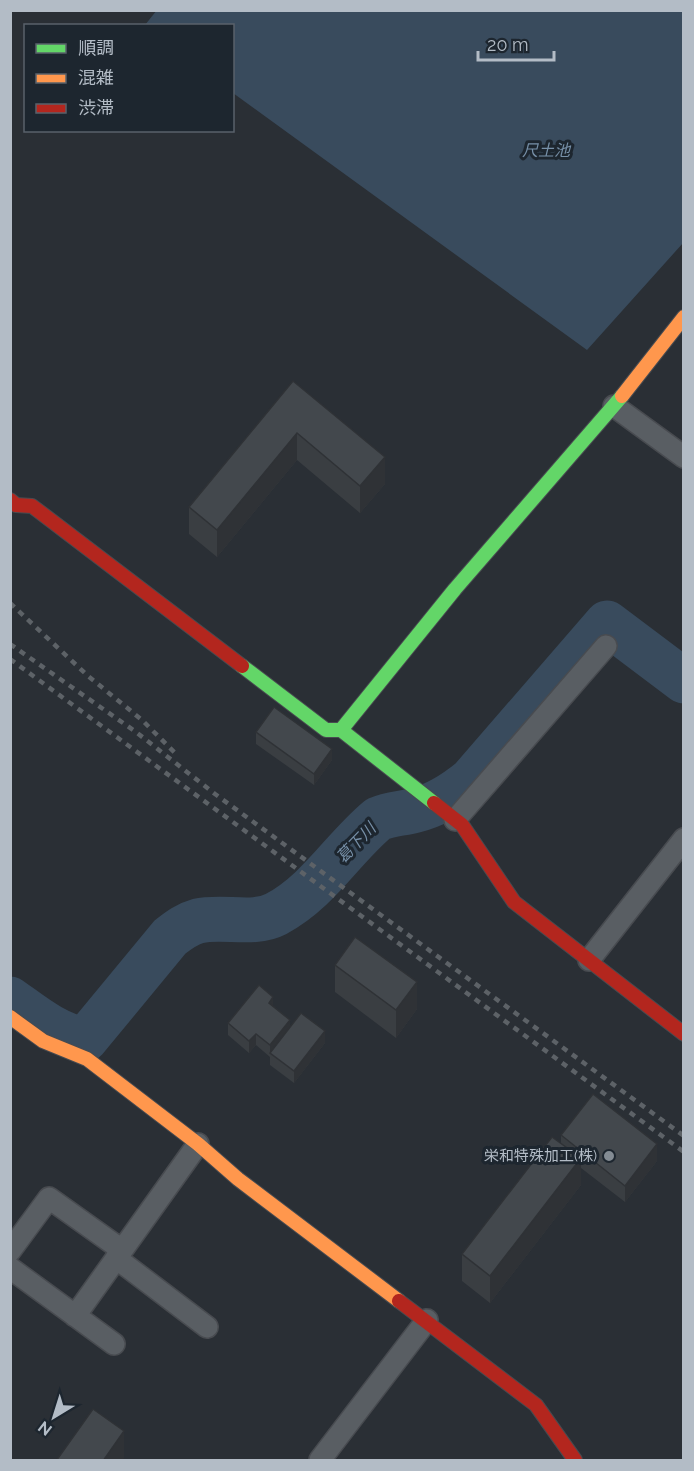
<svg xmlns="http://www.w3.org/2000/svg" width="694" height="1471" viewBox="0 0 694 1471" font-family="Raleway,'Noto Sans JP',sans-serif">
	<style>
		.water { fill: #394b5d }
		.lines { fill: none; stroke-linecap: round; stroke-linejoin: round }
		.river { stroke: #394b5d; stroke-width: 45 }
		.street-casing { stroke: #484b50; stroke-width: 24 }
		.fast-casing { stroke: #484b50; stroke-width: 16 }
		.slow-casing { stroke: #484b50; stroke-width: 16 }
		.jam-casing { stroke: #484b50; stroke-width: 16 }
		.street { stroke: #595e63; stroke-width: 21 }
		.fast { stroke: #63d668; stroke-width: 14 }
		.slow { stroke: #ff974d; stroke-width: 14 }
		.jam { stroke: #b3261e; stroke-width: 14 }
		.rail { stroke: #5d6267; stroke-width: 4.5; stroke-dasharray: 6 6; stroke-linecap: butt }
		.wall { fill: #3a3e42 }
		.shaded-wall { fill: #2f3236 }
		.building { fill: #43484d; stroke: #2f3236; stroke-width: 1.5 }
		.poi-dot { fill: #838b93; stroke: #1d262f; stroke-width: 2 }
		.labels { text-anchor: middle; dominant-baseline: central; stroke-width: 6; stroke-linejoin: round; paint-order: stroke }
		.poi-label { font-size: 15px; fill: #b3bcc6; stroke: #1d262f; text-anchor: end }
		.water-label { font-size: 16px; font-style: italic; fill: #768fa7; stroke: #1d262f }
	</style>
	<rect width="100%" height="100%" fill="#2a2f35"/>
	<!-- water -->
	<path class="water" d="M157,10l526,1v232l-96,107 -354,-257 -1,-67 -87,-1z"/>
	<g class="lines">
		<!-- river -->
		<path class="river" d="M10,999c24,17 45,35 75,41l85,-103c9,-7 17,-13 28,-16 25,-6 55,5 78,-7 43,-23 66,-65 102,-95 13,-6 24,-5 38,-9 21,-5 39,-17 55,-30l136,-157 77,58"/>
		<defs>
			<path id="street" d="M614,406l70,51
				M455,820l151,-174
				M589,960l95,-121
				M10,1251l39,-53 73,52
				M116,1258l91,69
				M10,1268l104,76
				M75,1316l123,-172
				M320,1460l107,-140"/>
			<path id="fast" d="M242,666l84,64h15l93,73
				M341,730l114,-141 167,-193"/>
			<path id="slow" d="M622,396l62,-79
				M10,1017l33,24 44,18 111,85 40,35 161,122"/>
			<path id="jam" d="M10,500l6,5 16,1 210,160
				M434,803l28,22 52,77 170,132
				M399,1301l137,104 39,55"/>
		</defs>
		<!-- street casing -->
		<use href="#street" class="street-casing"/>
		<!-- fast casing -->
		<use href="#fast" class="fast-casing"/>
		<!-- slow casing -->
		<use href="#slow" class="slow-casing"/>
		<!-- jam casing -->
		<use href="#jam" class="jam-casing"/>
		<!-- street -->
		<use href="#street" class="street"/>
		<!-- fast -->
		<use href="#fast" class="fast"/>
		<!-- slow -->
		<use href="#slow" class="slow"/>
		<!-- jam -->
		<use href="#jam" class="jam"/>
		<!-- rail -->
		<path class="rail" d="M10,603l78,73 54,44 35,35
			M10,644l126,88 79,62 469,342
			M10,659l674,493"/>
	</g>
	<!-- wall -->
	<path class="wall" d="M293,381l92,103 -25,29 -63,-53 -80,97 -28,-23v-27z
		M256,732l76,28 -18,25 -58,-41z
		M335,965l82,44 -21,29 -61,-46z
		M273,1006l17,21 35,16 -31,40 -24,-18v-9v1l-14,-12 -7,8 -21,-18v-12z
		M561,1135l96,26 -32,41 -44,-34v17l-91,118 -28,-22v-27l99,-111z"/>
	<!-- shaded-wall -->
	<path class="shaded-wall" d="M297,433v27l-80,97v-27z
		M385,457v27l-25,29v-27z
		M332,749v11l-18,25v-11z
		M417,982v27l-21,29v-28z
		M273,997v12l-4,-6z
		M290,1020v12l-20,21v4v-12z
		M325,1031v12l-31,40v-12z
		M256,1034v11l-7,8v-12z
		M657,1144v17l-32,41v-16z
		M581,1158v27l-91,118v-27z
		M124,1431v27l-2,3h-19z"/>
	<!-- building -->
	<path class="building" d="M293,381l92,76 -25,29 -63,-53 -80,97 -28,-23z
		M274,707l58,42 -18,25 -58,-42z
		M355,937l62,45 -21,28 -61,-45z
		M259,985l14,12 -4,6 21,17 -20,25 -14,-11 -7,7 -21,-18z
		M301,1013l24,18 -31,40 -24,-18z
		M593,1094l64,50 -32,42 -64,-51z
		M552,1137l29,21 -91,118 -28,-22z
		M93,1409l31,22 -21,30h-47z"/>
	<!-- markers -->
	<circle class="poi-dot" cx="609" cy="1156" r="6"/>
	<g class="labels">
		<!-- poi labels -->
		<g class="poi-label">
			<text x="597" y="1156">栄和特殊加工(株)</text>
		</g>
		<!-- water labels -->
		<g class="water-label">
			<text x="546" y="150">尺土池</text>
			<text transform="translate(356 843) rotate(-46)">葛下川</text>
		</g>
	</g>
	<!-- border -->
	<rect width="694" height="1471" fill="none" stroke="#b3bcc6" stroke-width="24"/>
	<!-- legend -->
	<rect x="24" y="24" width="210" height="108" fill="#1d262f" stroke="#59626b" stroke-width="1.5"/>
	<rect x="36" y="44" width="30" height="9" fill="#63d668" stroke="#59626b" stroke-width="1.5"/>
	<text x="78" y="54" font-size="18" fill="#b3bcc6">順調</text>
	<rect x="36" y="74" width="30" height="9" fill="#ff974d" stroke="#59626b" stroke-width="1.5"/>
	<text x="78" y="84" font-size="18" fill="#b3bcc6">混雑</text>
	<rect x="36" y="104" width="30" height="9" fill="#b3261e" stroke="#59626b" stroke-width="1.5"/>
	<text x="78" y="114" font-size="18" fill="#b3bcc6">渋滞</text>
	<!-- north arrow -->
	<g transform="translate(54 1417) rotate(218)" stroke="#1d262f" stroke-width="4.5" paint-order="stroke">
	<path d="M0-4.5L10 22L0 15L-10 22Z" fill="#b3bcc6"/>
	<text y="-9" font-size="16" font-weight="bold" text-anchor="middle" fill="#b3bcc6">N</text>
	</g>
	<!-- scale -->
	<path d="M478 51v9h76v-9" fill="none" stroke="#b3bcc6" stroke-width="3"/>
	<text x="487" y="51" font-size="18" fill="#b3bcc6" stroke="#1d262f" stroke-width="4.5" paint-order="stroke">20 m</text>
</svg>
